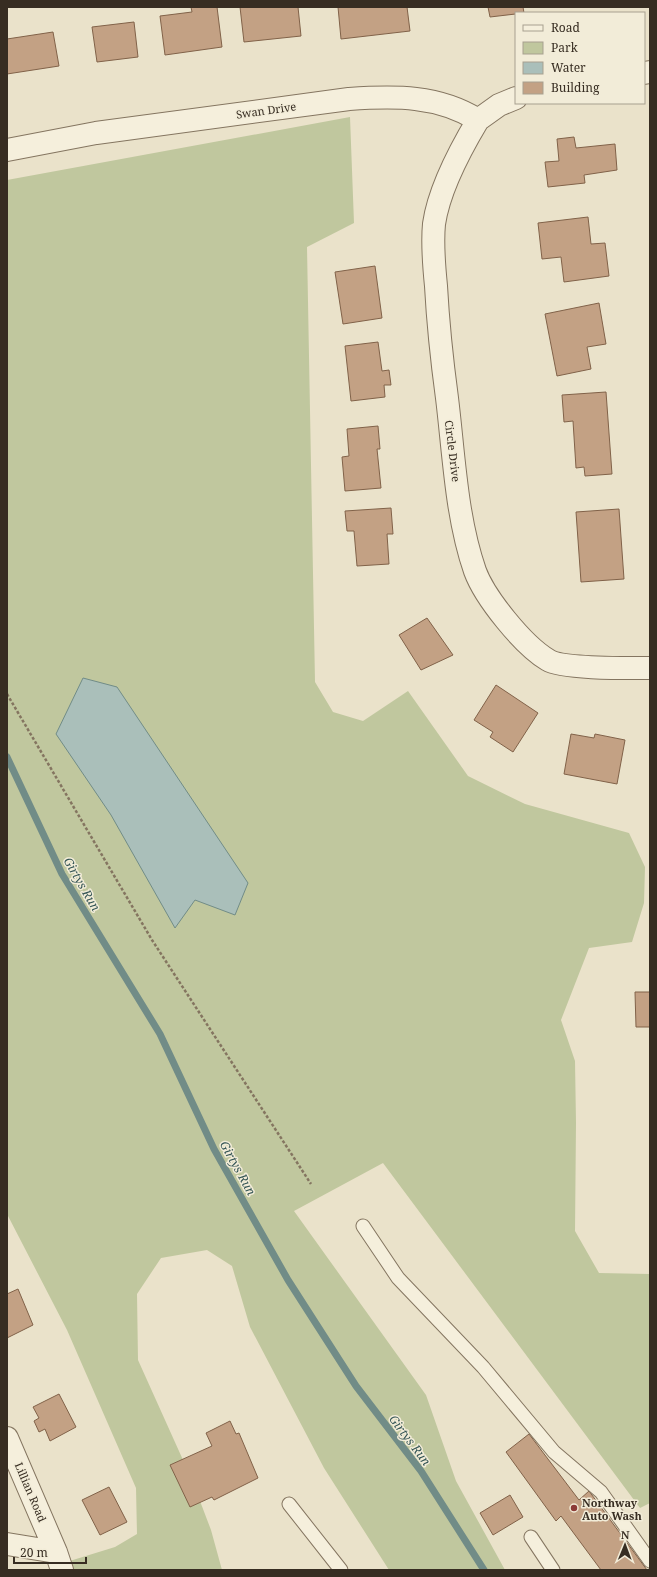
<svg xmlns="http://www.w3.org/2000/svg" width="657" height="1577" viewBox="0 0 657 1577" font-family="'Noto Serif',serif">
	<style>
		.green { fill: #c0c79e }
		.water { fill: #aabfba; stroke: #718c87 }
		.lines { fill: none; stroke-linecap: round; stroke-linejoin: round }
		.stream { stroke: #718c87; stroke-width: 7 }
		.building { fill: #c3a184; stroke: #816249 }
		.service-casing { stroke: #847560; stroke-width: 15 }
		.minor-casing { stroke: #847560; stroke-width: 24 }
		.path { stroke: #847560; stroke-width: 2.5; stroke-dasharray: 3 2; stroke-linecap: butt }
		.service { stroke: #f5efdc; stroke-width: 13 }
		.minor { stroke: #f5efdc; stroke-width: 22 }
		.poi-dot { fill: #8c3b37; stroke: #f2ecd8; stroke-width: 1.5 }
		.labels { text-anchor: middle; dominant-baseline: central; stroke-width: 3; stroke-linejoin: round; paint-order: stroke }
		.street-label { font-size: 11px; fill: #372d22; stroke: #f2ecd8 }
		.poi-label { font-size: 11px; font-weight: bold; fill: #372d22; stroke: #f2ecd8; text-anchor: start }
		.water-label { font-size: 12px; font-style: italic; fill: #335454; stroke: #f2ecd8 }
	</style>
	<rect width="100%" height="100%" fill="#eae2ca"/>
	<!-- green -->
	<path class="green" d="M350,117l4,106 -47,24 8,435 18,30 30,9 45,-30 60,85 57,28 104,29 16,34 -1,36 -12,39 -43,6 -28,72 14,41 1,62 -1,108 24,42 51,1v229l-10,5 -257,-345 -89,48 132,184 30,86 49,89h-116l-65,-102 -74,-141 -18,-61 -25,-16 -46,8 -24,36 1,66 54,120 19,50 11,40h-160l-2,-6 55,-17 22,-13 -1,-46 -69,-158 -60,-116v-1034z"/>
	<!-- water -->
	<path class="water" d="M83,678l34,9 131,196 -13,32 -40,-15 -20,28 -64,-113 -55,-81z"/>
	<g class="lines">
		<!-- stream -->
		<path class="stream" d="M7,757l55,117 98,160 54,115 74,131 68,106 65,85 63,99"/>
	</g>
	<!-- building -->
	<path class="building" d="M191,7h26l5,40 -57,8 -5,-39 32,-4z
		M240,7h58l3,29 -57,6z
		M338,7h69l3,24 -69,8z
		M488,7h35l1,6 -34,4z
		M134,22l4,35 -41,5 -5,-35z
		M53,32l6,34 -52,8v-35z
		M574,137l2,11 39,-4 2,26 -33,5 1,8 -37,4 -3,-25 14,-1 -2,-22z
		M588,217l3,27 14,-1 4,33 -45,6 -3,-25 -19,2 -4,-36z
		M375,266l7,52 -39,6 -8,-52z
		M599,303l7,41 -19,3 4,22 -34,7 -12,-62z
		M378,342l4,29 7,-1 2,15h-7l1,12 -34,4 -6,-55z
		M606,392l6,82 -27,2 -1,-9 -8,1 -3,-47 -9,1 -2,-27z
		M378,426l2,23h-3l4,39 -36,3 -3,-34 7,-1 -2,-27z
		M391,508l2,26h-6l2,30 -32,2 -3,-35h-7l-2,-20z
		M619,509l5,70 -43,3 -5,-70z
		M427,618l26,37 -32,15 -22,-35z
		M496,685l42,28 -25,39 -23,-15 3,-5 -19,-12z
		M571,734l23,4 1,-4 30,6 -8,44 -53,-10z
		M635,992h15v35h-14z
		M18,1289l15,36 -26,13v-44z
		M59,1394l17,33 -26,14 -5,-12 -6,3 -5,-11 5,-3 -6,-11z
		M230,1421l6,13 3,-1 19,45 -44,22 -2,-3 -22,10 -20,-42 42,-19 -6,-13z
		M529,1434l50,66 10,-9 58,79h-46l-40,-54 -5,5 -50,-69z
		M109,1487l18,35 -27,13 -18,-35z
		M510,1495l13,22 -30,18 -13,-22z"/>
	<g class="lines">
		<defs>
			<path id="service" d="M363,1226l35,52 85,89 71,85 47,40 49,69
				M289,1504l52,66
				M531,1537l22,33"/>
			<path id="minor" d="M644,73l6,-1
				M478,120c-18,30 -39,69 -44,104 -2,20 0,42 2,62 2,37 6,75 11,112 7,57 9,118 28,173 10,27 48,74 73,89 14,9 82,8 102,8
				M7,150l89,-17 253,-34c46,-3 89,-4 129,21l21,-15 17,-7
				M7,1438l49,114 6,18
				M7,1544l49,8"/>
		</defs>
		<!-- service casing -->
		<use href="#service" class="service-casing"/>
		<!-- minor casing -->
		<use href="#minor" class="minor-casing"/>
		<!-- path -->
		<path class="path" d="M7,694l145,246 159,244"/>
		<!-- service -->
		<use href="#service" class="service"/>
		<!-- minor -->
		<use href="#minor" class="minor"/>
	</g>
	<!-- markers -->
	<circle class="poi-dot" cx="574" cy="1508" r="4"/>
	<g class="labels">
		<!-- street labels -->
		<g class="street-label">
			<text transform="translate(266 110) rotate(-8)">Swan Drive</text>
			<text transform="translate(453 451) rotate(83)">Circle Drive</text>
			<text transform="translate(31 1492) rotate(67)">Lillian Road</text>
		</g>
		<!-- poi labels -->
		<g class="poi-label">
			<text x="582" y="1502">Northway<tspan x="582" dy="13">Auto Wash</tspan></text>
		</g>
		<!-- water labels -->
		<g class="water-label">
			<text transform="translate(82 884) rotate(60)">Girtys Run</text>
			<text transform="translate(238 1168) rotate(61)">Girtys Run</text>
			<text transform="translate(410 1440) rotate(53)">Girtys Run</text>
		</g>
	</g>
	<!-- border -->
	<rect width="657" height="1577" fill="none" stroke="#372d22" stroke-width="16"/>
	<!-- legend -->
	<rect x="515" y="12" width="130" height="92" fill="#f2ecd8" stroke="#a7a08f"/>
	<rect x="523" y="25" width="20" height="6" fill="#f5efdc" stroke="#a7a08f"/>
	<text x="551" y="32" font-size="12" fill="#372d22">Road</text>
	<rect x="523" y="42" width="20" height="12" fill="#c0c79e" stroke="#a7a08f"/>
	<text x="551" y="52" font-size="12" fill="#372d22">Park</text>
	<rect x="523" y="62" width="20" height="12" fill="#aabfba" stroke="#a7a08f"/>
	<text x="551" y="72" font-size="12" fill="#372d22">Water</text>
	<rect x="523" y="82" width="20" height="12" fill="#c3a184" stroke="#a7a08f"/>
	<text x="551" y="92" font-size="12" fill="#372d22">Building</text>
	<!-- north arrow -->
	<g transform="translate(625 1545) rotate(1)" stroke="#f2ecd8" stroke-width="3" paint-order="stroke">
	<path d="M0-3L7 15L0 10L-7 15Z" fill="#372d22"/>
	<text y="-6" font-size="11" font-weight="bold" text-anchor="middle" fill="#372d22">N</text>
	</g>
	<!-- scale -->
	<path d="M14 1557v6h72v-6" fill="none" stroke="#372d22" stroke-width="2"/>
	<text x="20" y="1557" font-size="12" fill="#372d22" stroke="#f2ecd8" stroke-width="3" paint-order="stroke">20 m</text>
</svg>
